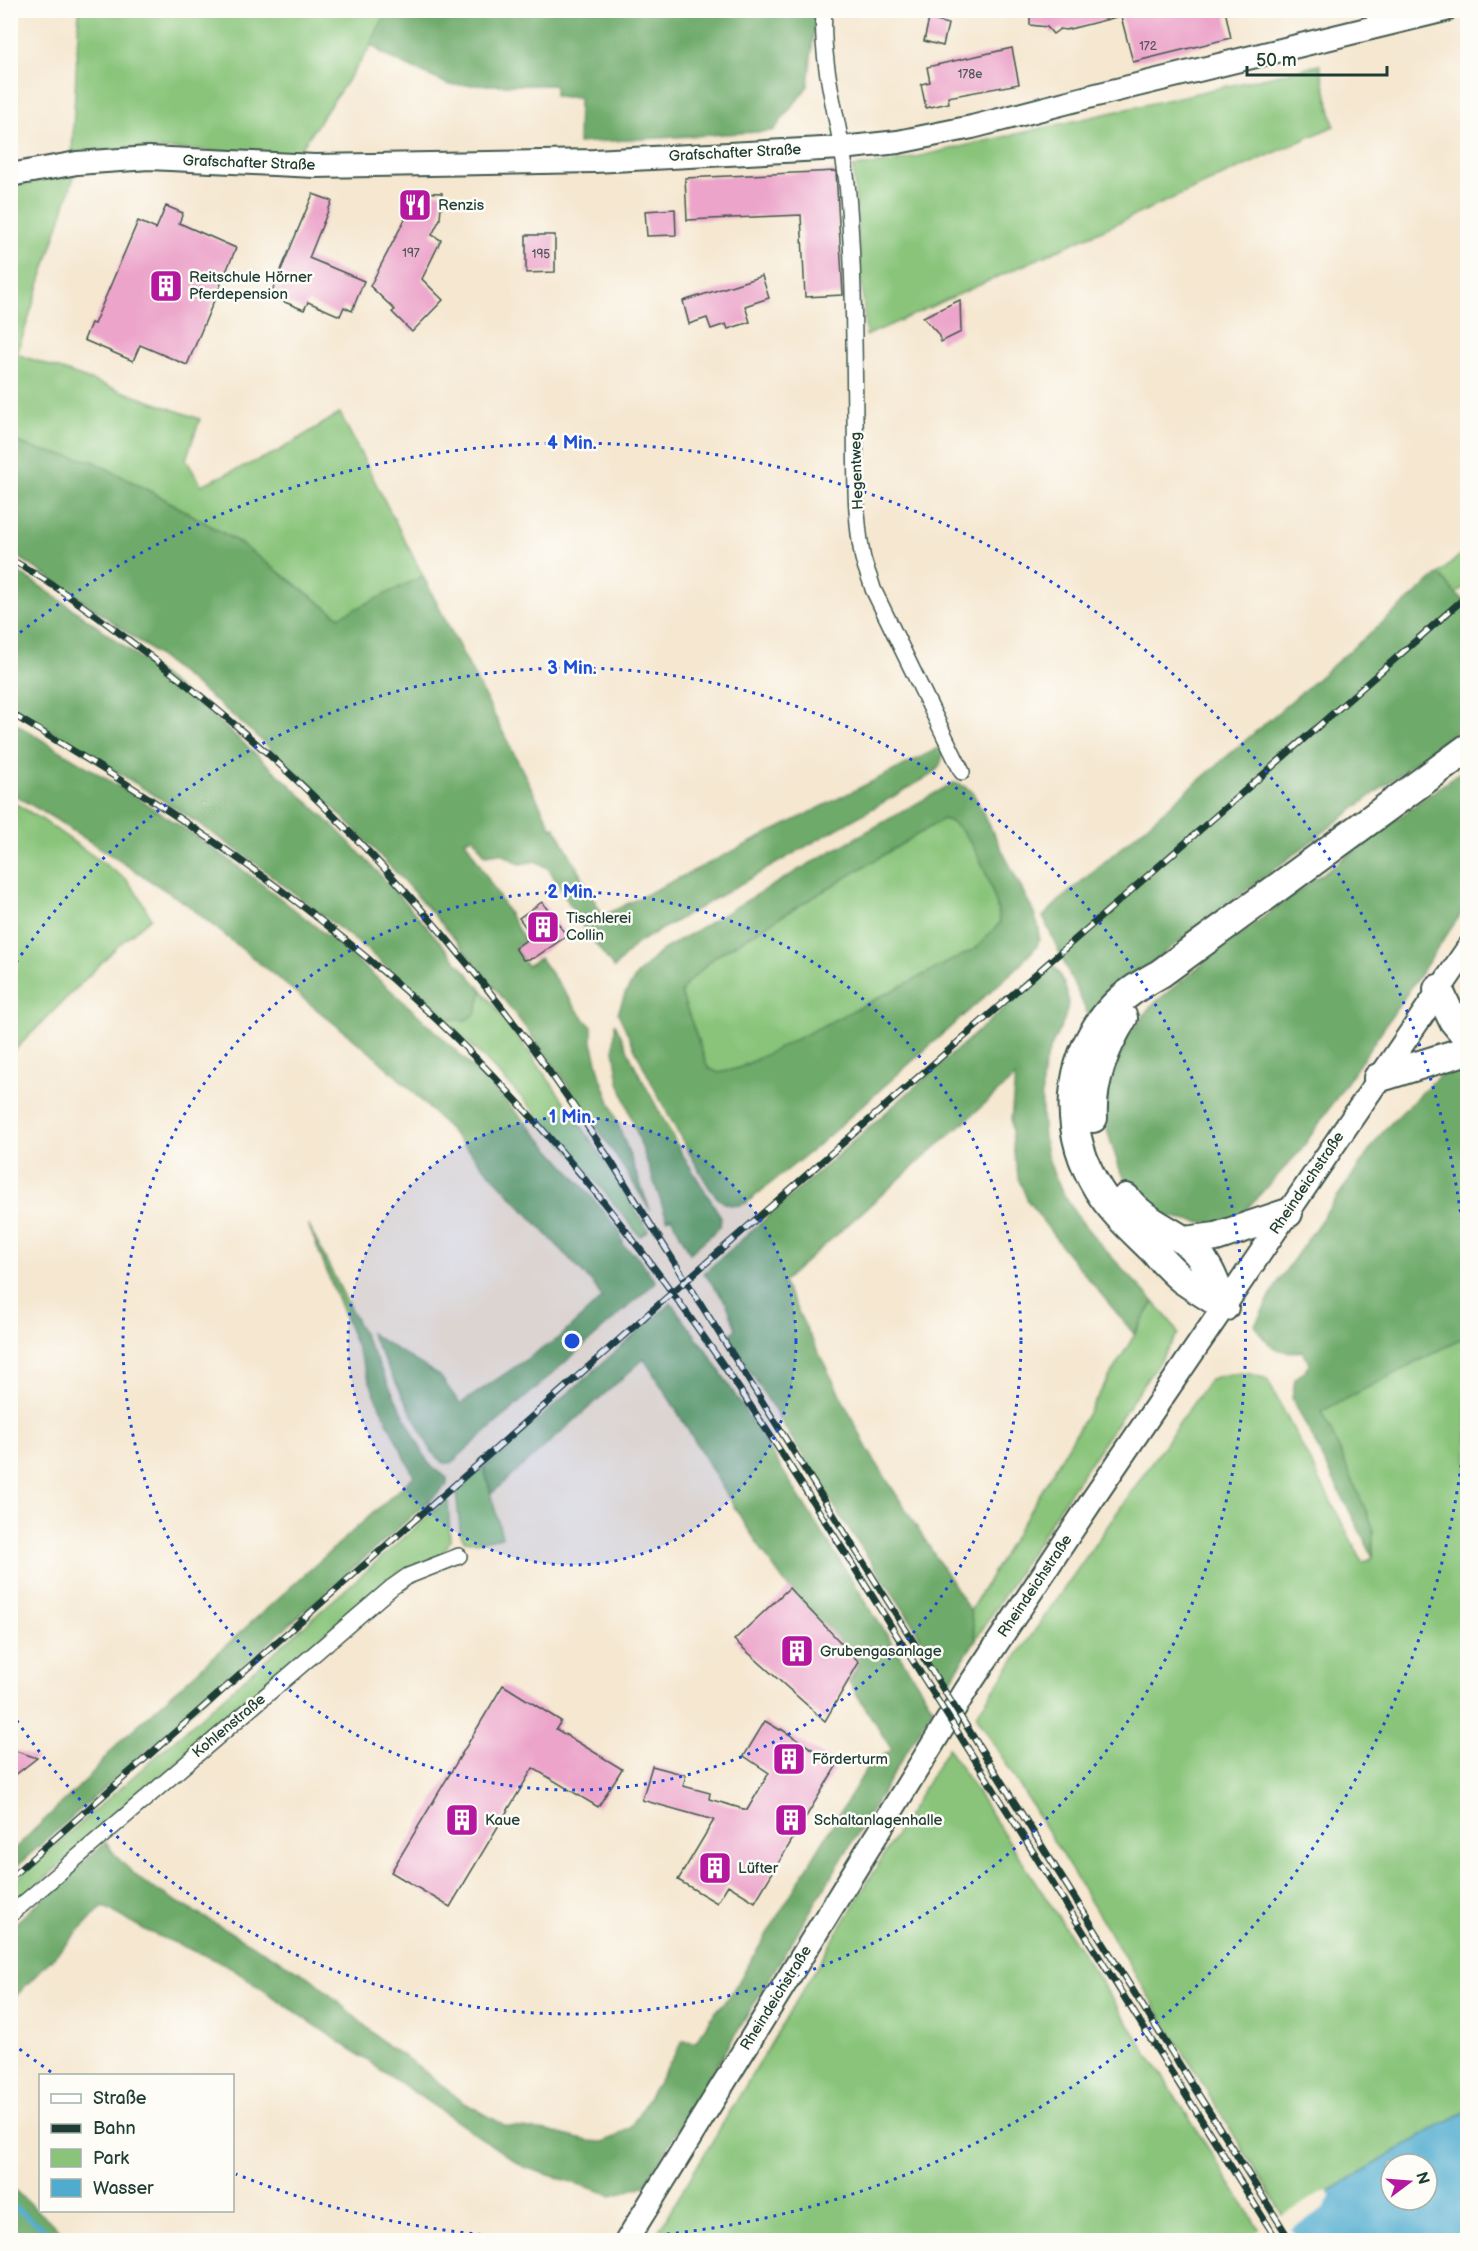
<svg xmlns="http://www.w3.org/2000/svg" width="1478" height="2251" viewBox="0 0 1478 2251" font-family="'Balsamiq Sans',sans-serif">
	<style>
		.green { fill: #89c47a; stroke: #548057; stroke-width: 1.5 }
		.forest { fill: #6eaa6a; stroke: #46744f; stroke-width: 1.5; fill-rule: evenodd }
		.water { fill: #50accf; stroke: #387482; stroke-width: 1.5; fill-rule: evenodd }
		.pier { fill: #f5e7d0 }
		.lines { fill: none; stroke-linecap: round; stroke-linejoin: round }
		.stream { stroke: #50accf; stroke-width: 5 }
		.building { fill: #eca4ca }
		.minor-casing { stroke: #3f564b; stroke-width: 18 }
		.secondary-casing { stroke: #3f564b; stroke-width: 26 }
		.motorway-casing { stroke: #3f564b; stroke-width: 32 }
		.minor { stroke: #fff; stroke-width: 15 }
		.secondary { stroke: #fff; stroke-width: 22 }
		.motorway { stroke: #fff; stroke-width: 28 }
		.rail-casing { stroke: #1f3d34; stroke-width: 7 }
		.rail { stroke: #fdfcf7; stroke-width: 4.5; stroke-dasharray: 14; stroke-linecap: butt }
		.ring { fill: none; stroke: #1d4ed8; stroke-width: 3; stroke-dasharray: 3 6 }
		.labels { text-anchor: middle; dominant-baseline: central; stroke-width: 5; stroke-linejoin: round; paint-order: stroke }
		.number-label { font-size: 12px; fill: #52575a }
		.street-label { font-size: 15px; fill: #1f3d34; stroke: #fdfcf7 }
		.poi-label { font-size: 15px; fill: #1f3d34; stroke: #fdfcf7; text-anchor: start }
		.centre { fill: #1d4ed8; stroke: #fdfcf7; stroke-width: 3 }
		.ring-label { font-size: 18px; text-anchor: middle; font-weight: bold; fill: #1d4ed8; stroke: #fdfcf7; stroke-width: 5; stroke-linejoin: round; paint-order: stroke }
	</style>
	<rect width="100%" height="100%" fill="#fdfcf7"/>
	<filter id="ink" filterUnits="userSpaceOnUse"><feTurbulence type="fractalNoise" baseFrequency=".0167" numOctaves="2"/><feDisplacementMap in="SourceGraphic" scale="12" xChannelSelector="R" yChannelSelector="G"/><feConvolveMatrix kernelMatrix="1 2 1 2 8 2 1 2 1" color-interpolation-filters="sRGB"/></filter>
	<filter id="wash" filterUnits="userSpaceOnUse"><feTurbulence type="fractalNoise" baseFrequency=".008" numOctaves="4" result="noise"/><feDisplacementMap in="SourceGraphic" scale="24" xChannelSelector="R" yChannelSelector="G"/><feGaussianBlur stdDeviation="1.35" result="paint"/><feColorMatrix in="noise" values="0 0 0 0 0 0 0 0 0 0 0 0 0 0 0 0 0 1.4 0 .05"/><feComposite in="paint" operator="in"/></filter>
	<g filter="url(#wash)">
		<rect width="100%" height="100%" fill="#f5e7d0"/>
		<!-- green -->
		<path class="green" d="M79,11h316l-98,143 -156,-6 -69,5z
			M1320,65l14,61 -468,210 -13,-169 36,-4z
			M75,174l-58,180 183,65 -14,40 15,26 76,-33 63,-39 83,163 -83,41 -102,-75 -77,-45 -69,-36 -57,-12 -24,-10v-253z
			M1467,549v35l-11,10 -17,-20z
			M11,801l30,18 86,61 13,18 11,20 -30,25 -110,111z
			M943,819c31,6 53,76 57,104l-25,26 -236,119 -20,5 -11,-5 -27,-75 5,-9 30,-28z
			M482,990c59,77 117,157 166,241l-8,5c-61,-78 -127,-151 -198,-219l22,4 12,-8z
			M1154,1302l20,24 4,8 -107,156 -95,149 -6,-28z
			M1467,1336v775l-29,15 -153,92 -309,-503 234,-336c20,-7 37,-8 57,0l96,184 10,-6v-30l-51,-116z
			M484,1467l18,70 -26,5 -11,-1 -4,-6 -5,-44z
			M448,1499l2,42 -6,11 -8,6 -36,14 -13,8 -376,328 -1,-23z
			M948,1748l219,335 94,149 -12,8h-596z"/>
		<!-- forest -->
		<path class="forest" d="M388,10h428v1l-8,75 -35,45 -195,12 1,-45 -24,-2v-11h-106l-61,-28 -18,-13z
			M10,439l25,10 57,12 69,36 77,45 101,75 84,-41 129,252 3,-1 48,89 340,-170c0,12 -1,19 -10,28l-280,160 -17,10 -22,24 -29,-38 -36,-61 -13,-8 -16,3 -20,-11 -15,2 -12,-18 -8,3 60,101 -10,7 12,18 13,-8 40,56 12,13v15l9,36 49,132c-109,-177 -241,-340 -397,-477 -76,-67 -158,-126 -242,-181z
			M11,567c115,75 223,162 321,258 53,52 101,109 150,165l-6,23 -12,8 -22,-4 -77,-69 -114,-88 -71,-49 -169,-105z
			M1439,574l17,20 11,8v121l-362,275 -15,21 -47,-102 17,-17z
			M11,721c80,48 161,96 236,152 142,106 261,220 372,357l5,16 14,11 18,25 -205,181h-7l-12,-11 -62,-119 70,43 20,28 101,-68 41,-38 -7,-12 -150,-161 -37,-38 -36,-33 -187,-151 -130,-84 -44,-26z
			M1467,767v138l-166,245 -60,65 -20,9 -19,-1 -44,-9 -17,-14 -20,-27 -14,-43v-41l20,-51 24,-32 64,-53z
			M953,783l7,1 12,7 62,122 5,16v10l-2,7 -18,20 -203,181 -70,56c-8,4 -18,3 -26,-3 -10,-8 -17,-23 -23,-34 -30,-50 -55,-101 -79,-153l7,-19 11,-18 25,-25 141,-83zM943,819c30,6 54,77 57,104l-25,26 -236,119 -20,5 -11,-5 -27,-75 5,-9 30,-28z
			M1053,965c32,44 4,58 -8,98 -6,23 -3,68 2,91 16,60 67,104 107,148l-20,32 -71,-86 -35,-47 -9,-21 -5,-27 -3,-32 4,-44 -232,205 85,168 102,161 6,28 -28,45 -42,-71 -63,-93 -115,-184 8,-7 -9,-25 -23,-31z
			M615,1023l22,47 45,84 39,63 -1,10 -30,26 -19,-36 -4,2 -48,-137 -5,-32z
			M1467,1058v278l-145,75 51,116v30l-81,-159 3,-19 10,-8 4,-7 -6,-13c-23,4 -37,-5 -48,-26l25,-46 104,-149 55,-54z
			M308,1224l119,237 6,7 14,10v7l-436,386v-19l76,-73 33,-38 294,-265 -34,-69z
			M671,1303l38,51 224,354 -289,478 -32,9 -88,-28 -299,-203 -78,-33 -44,-25 -92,95v-74l95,-85c10,17 25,29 40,42l166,95 76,67 30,20 45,36 43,24 42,5 40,10 15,1 14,-6 13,-8 53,-87 13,1 14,-23 21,-25 139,-231 22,-13 -43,-68 11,-19c-24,-25 -51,-49 -72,-76 -54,-72 -94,-153 -144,-228l-153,135 -7,-27z
			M11,2187l60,53h-60z"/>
		<!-- water -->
		<path class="water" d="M1467,2111v129h-218l189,-114zM1391,2164h36v36h-36z"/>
		<!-- pier -->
		<path class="pier" d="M1326,2190l3,1 1,6 -6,11 -33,21 7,11h-52l13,-10z"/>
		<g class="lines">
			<!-- stream -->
			<path class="stream" d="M10,2204l49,36"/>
		</g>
		<g id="blocks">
			<!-- building -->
			<path class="building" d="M1030,10h195l6,28 -98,24 -13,-49 1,3 -55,14 -6,-1 -7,5 -6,-7 -17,-2z
				M929,19l19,5 -5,22 -19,-5z
				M1012,48l7,36 -71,13 1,6 -23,5 -5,-24 9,-2 -3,-15z
				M836,171l7,124 -38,2 -4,-82 -114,5 -2,-42z
				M408,192l34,1 -2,26 -8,16 9,5 -19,39 21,21 -31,32 -20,-20 3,-2 -25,-24 36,-69z
				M313,194l19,7 -23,57 55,23 -12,30 -8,-4 -4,9 -32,-14 -4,8 -34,-14z
				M166,206l17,7 -4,10 57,25 -49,117 -47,-20 -7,16 -49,-21 7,-17 3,1 44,-103 18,8z
				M675,209l1,26 -29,1 -2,-25z
				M526,235h29v37l-29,1z
				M762,276l7,22 -24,8 5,16 -22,7 -2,-5 -15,5 -4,-11 -18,6 -6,-23z
				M960,300l1,32 -20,10 -3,-8 -15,-17z
				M542,902l25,34 -33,22 -11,2 -8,-12 17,-12 -13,-18z
				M789,1588l70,74 -34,59 -91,-81z
				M503,1685l58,36 -5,8 66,40 -24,38 -65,-39 -83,139 -59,-35z
				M765,1721l15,9 1,-1 56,36 -82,137 -27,-17 -11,18 -39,-23 36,-60 -72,-20 10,-34 34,9 -3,11 27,7 -1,6 38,11 22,-37 -25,-17z
				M10,1749l27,9 -27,21z"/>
		</g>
	</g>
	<g filter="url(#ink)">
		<use href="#blocks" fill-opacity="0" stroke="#3f564b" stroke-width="1.5"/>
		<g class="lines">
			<defs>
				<path id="minor" d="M824,10c-4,65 20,121 24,185 6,74 6,148 7,223 1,44 -1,92 7,136 2,12 8,23 11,35l89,183
					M10,1915l381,-327 17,-12 51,-20"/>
				<path id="secondary" d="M10,175l67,-12 72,-5 166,8 279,-5 248,-13 56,-6 74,-15 120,-31 353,-86
					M627,2240l339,-550 125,-188 377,-554"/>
				<path id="motorway" d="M1438,989l15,31 15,18
					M1378,1078l90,-28
					M1093,1118c-2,-36 11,-69 30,-100
					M1126,1198c15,20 37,29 57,42 23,16 32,41 41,67
					M1185,1241l31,-4 72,-24
					M1224,1307c-13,-10 -28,-18 -42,-28 -10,-8 -20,-19 -29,-29 -19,-19 -41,-38 -55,-61 -36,-59 -33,-131 15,-182 14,-15 31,-24 48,-34l307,-225"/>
			</defs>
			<!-- minor casing -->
			<use href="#minor" class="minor-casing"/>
			<!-- secondary casing -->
			<use href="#secondary" class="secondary-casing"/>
			<!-- motorway casing -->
			<use href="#motorway" class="motorway-casing"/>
			<!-- minor -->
			<use href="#minor" class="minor"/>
			<!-- secondary -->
			<use href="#secondary" class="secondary"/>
			<!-- motorway -->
			<use href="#motorway" class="motorway"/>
			<defs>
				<path id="rail" d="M10,559c45,25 87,57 128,88 134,100 255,220 358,353 41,52 79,107 116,163l678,1077
					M10,713c152,89 298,186 426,306 195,184 329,406 470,631 124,197 248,394 371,590
					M10,1878l655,-579 803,-704"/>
			</defs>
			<!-- rail casing -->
			<use href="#rail" class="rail-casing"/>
			<!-- rail -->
			<use href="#rail" class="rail"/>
		</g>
	</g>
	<!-- distance rings -->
	<circle cx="572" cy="1341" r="224" fill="#1d4ed8" fill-opacity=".12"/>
	<g class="ring">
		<circle cx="572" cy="1341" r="224"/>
		<circle cx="572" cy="1341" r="449"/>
		<path d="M11 970A673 673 0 1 1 11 1712"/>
		<path d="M1467 1411A898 898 0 0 1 236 2174M51 2072A898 898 0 0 1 13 2044M13 638A898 898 0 0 1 1467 1271"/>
	</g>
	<!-- icons -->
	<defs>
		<symbol id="restaurant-square" viewBox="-11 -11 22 22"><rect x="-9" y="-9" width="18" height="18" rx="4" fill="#b5179e" stroke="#fdfcf7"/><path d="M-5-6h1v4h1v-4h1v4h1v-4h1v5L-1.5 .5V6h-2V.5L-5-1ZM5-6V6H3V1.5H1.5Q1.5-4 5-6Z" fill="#fff"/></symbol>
		<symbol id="building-square" viewBox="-11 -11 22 22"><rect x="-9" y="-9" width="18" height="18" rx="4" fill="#b5179e" stroke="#fdfcf7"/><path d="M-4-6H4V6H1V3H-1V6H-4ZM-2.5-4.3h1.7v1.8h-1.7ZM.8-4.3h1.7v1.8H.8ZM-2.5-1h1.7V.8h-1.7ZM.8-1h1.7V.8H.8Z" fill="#fff"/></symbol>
	</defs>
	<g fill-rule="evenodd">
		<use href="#restaurant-square" x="396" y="186" width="38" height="38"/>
		<use href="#building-square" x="147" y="267" width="38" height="38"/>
		<use href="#building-square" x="524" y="908" width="38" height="38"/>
		<use href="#building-square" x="778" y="1632" width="38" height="38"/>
		<use href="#building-square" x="770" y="1740" width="38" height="38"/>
		<use href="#building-square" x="443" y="1801" width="38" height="38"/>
		<use href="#building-square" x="772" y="1801" width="38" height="38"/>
		<use href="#building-square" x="696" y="1849" width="38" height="38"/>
	</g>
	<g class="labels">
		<!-- number labels -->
		<g class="number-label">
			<text x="1148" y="46">172</text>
			<text x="970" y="74">178e</text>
			<text x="411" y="253">197</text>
			<text x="541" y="254">195</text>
		</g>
		<!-- street labels -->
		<g class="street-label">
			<text transform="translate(735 153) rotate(-3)">Grafschafter Straße</text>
			<text transform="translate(249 163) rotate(2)">Grafschafter Straße</text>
			<text transform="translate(857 471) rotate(-92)">Hegentweg</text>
			<text transform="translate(1307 1183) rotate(-56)">Rheindeichstraße</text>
			<text transform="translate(1035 1586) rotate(-56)">Rheindeichstraße</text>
			<text transform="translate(229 1726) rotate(-40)">Kohlenstraße</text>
			<text transform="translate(776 1998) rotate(-58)">Rheindeichstraße</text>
		</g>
		<!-- poi labels -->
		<g class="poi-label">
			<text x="438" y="205">Renzis</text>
			<text x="189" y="277">Reitschule Hörner<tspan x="189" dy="17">Pferdepension</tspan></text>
			<text x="566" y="918">Tischlerei<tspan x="566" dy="17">Collin</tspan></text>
			<text x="820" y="1651">Grubengasanlage</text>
			<text x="812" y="1759">Förderturm</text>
			<text x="485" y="1820">Kaue</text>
			<text x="814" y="1820">Schaltanlagenhalle</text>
			<text x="738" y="1868">Lüfter</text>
		</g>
	</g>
	<circle cx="572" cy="1341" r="9" class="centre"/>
	<g class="ring-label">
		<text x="572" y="449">4 Min.</text>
		<text x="572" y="674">3 Min.</text>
		<text x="572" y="898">2 Min.</text>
		<text x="572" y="1123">1 Min.</text>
	</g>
	<!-- margin -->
	<rect width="1478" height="2251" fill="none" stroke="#fdfcf7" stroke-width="36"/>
	<!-- legend -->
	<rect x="39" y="2074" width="195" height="138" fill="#fdfcf7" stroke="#a4b0a9" stroke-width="1.5"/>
	<rect x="51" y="2094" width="30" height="9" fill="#ffffff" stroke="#a4b0a9" stroke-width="1.5"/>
	<text x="93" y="2104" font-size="18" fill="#1f3d34">Straße</text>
	<rect x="51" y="2124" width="30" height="9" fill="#1f3d34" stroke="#a4b0a9" stroke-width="1.5"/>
	<text x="93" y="2134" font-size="18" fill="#1f3d34">Bahn</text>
	<rect x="51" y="2149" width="30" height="18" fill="#89c47a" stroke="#a4b0a9" stroke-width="1.5"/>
	<text x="93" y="2164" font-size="18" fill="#1f3d34">Park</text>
	<rect x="51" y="2179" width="30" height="18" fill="#50accf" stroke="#a4b0a9" stroke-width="1.5"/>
	<text x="93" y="2194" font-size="18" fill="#1f3d34">Wasser</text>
	<!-- north arrow -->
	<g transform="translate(1409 2182) rotate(74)"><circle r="28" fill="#fdfcf7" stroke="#a4b0a9" stroke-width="1.5"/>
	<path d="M0-4.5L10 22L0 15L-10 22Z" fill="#b5179e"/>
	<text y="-9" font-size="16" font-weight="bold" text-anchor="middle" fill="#1f3d34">N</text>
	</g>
	<!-- scale -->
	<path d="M1247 66v9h140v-9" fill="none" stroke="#1f3d34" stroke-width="3"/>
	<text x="1256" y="66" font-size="18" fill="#1f3d34" stroke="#fdfcf7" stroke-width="4.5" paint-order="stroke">50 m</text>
</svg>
